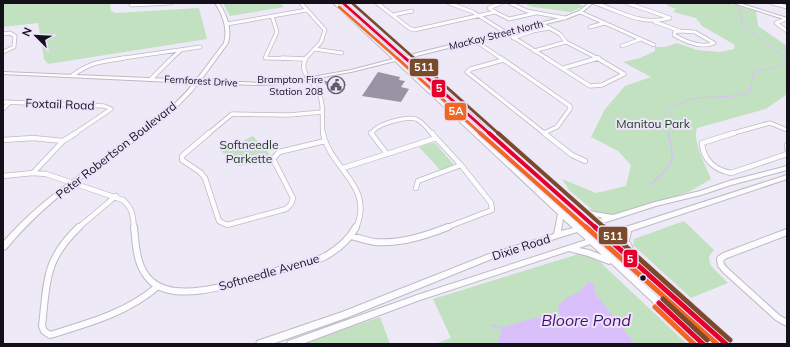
<svg xmlns="http://www.w3.org/2000/svg" width="790" height="347" viewBox="0 0 790 347" font-family="Mulish,sans-serif">
	<style>
		.green { fill: #c2e1c1 }
		.water { fill: #dac0fb }
		.lines { fill: none; stroke-linecap: round; stroke-linejoin: round }
		.stream-far2 { stroke: #dac0fb; stroke-width: 1 }
		.stream-far1 { stroke: #dac0fb; stroke-width: 1.5 }
		.stream { stroke: #dac0fb; stroke-width: 2 }
		.building { fill: #9a92a5 }
		.street-far3-casing { stroke: #bebac4; stroke-width: 4.5 }
		.street-far2-casing { stroke: #bebac4; stroke-width: 5 }
		.street-far1-casing { stroke: #bebac4; stroke-width: 6 }
		.street-casing { stroke: #bebac4; stroke-width: 8 }
		.secondary-casing { stroke: #bebac4; stroke-width: 2 }
		.street-far3 { stroke: #fcfcfe; stroke-width: 3 }
		.street-far2 { stroke: #fcfcfe; stroke-width: 3.5 }
		.street-far1 { stroke: #fcfcfe; stroke-width: 4.5 }
		.street { stroke: #fcfcfe; stroke-width: 6 }
		.secondary { fill: #fcfcfe; fill-rule: evenodd }
		.bus-1-far3-casing { stroke: #ede3fc; stroke-width: 4.5 }
		.bus-1-far2-casing { stroke: #ede3fc; stroke-width: 5.5 }
		.bus-1-far1-casing { stroke: #ede3fc; stroke-width: 7 }
		.bus-1-casing { stroke: #ede3fc; stroke-width: 8 }
		.bus-2-far3-casing { stroke: #ede3fc; stroke-width: 4.5 }
		.bus-2-far2-casing { stroke: #ede3fc; stroke-width: 5.5 }
		.bus-2-far1-casing { stroke: #ede3fc; stroke-width: 7 }
		.bus-2-casing { stroke: #ede3fc; stroke-width: 8 }
		.bus-3-far3-casing { stroke: #ede3fc; stroke-width: 4.5 }
		.bus-3-far2-casing { stroke: #ede3fc; stroke-width: 5.5 }
		.bus-3-far1-casing { stroke: #ede3fc; stroke-width: 7 }
		.bus-3-casing { stroke: #ede3fc; stroke-width: 8 }
		.bus-1-far3 { stroke: #e4002b; stroke-width: 2.5 }
		.bus-1-far2 { stroke: #e4002b; stroke-width: 3 }
		.bus-1-far1 { stroke: #e4002b; stroke-width: 4 }
		.bus-1 { stroke: #e4002b; stroke-width: 5 }
		.bus-2-far3 { stroke: #f26522; stroke-width: 2.5 }
		.bus-2-far2 { stroke: #f26522; stroke-width: 3 }
		.bus-2-far1 { stroke: #f26522; stroke-width: 4 }
		.bus-2 { stroke: #f26522; stroke-width: 5 }
		.bus-3-far3 { stroke: #7a4b2a; stroke-width: 2.5 }
		.bus-3-far2 { stroke: #7a4b2a; stroke-width: 3 }
		.bus-3-far1 { stroke: #7a4b2a; stroke-width: 4 }
		.bus-3 { stroke: #7a4b2a; stroke-width: 5 }
		.bus-dot { fill: #141019; stroke: #ede3fc; stroke-width: 1.5 }
		.labels { text-anchor: middle; dominant-baseline: central; stroke-width: 4; stroke-linejoin: round; paint-order: stroke }
		.far-street-label { font-size: 10px; fill: #141019; stroke: #ede3fc }
		.far-poi-label { font-size: 10px; fill: #141019; stroke: #ede3fc; text-anchor: end }
		.street-label { font-size: 12px; fill: #141019; stroke: #ede3fc }
		.park-label { font-size: 12px; fill: #143d0f; stroke: #ede3fc }
		.near-water-label { font-size: 16px; font-style: italic; fill: #43116c; stroke: #ede3fc }
		.line-badge { stroke: #ede3fc; stroke-width: 1.5 }
		.badge-label { font-size: 11px; text-anchor: middle; font-weight: bold; fill: #fff }
	</style>
	<rect width="100%" height="100%" fill="#eee9f6"/>
	<!-- green -->
	<path class="green" d="M3,3h107l1,8 5,2 83,-5 8,31 -159,25 -4,-5 -6,-36 -35,4z
		M223,3h57l4,4 -54,9z
		M523,3h52l9,3 -13,6 -38,-5z
		M669,3h59l28,8 2,15 29,20v48l-21,15 -69,19c-5,12 9,38 14,51l-22,13 -87,26 -33,-28 -7,-11 34,14 30,-7 5,-21 -13,-14 -27,-14 14,-28 20,-23 26,-9 -28,-15 17,-4 15,-7v-4h10l12,-4 20,7 23,2 14,-3 1,-4 -33,-19 -6,-8 -23,-6 3,-3 -8,-3 -1,-2z
		M253,136l16,17 -1,7 -29,6 -18,-15z
		M432,143h3l19,22 -14,5 -21,-23z
		M684,221l30,29 -5,6 1,8 3,4 15,15 -37,15 -58,-53 1,-6z
		M585,252l15,10 87,82h-252l16,-6 -18,-39z
		M380,317l10,27h-90z"/>
	<!-- water -->
	<path class="water" d="M588,282l6,2 1,9 40,51h-138l6,-17 32,-9h7l17,11 3,-7 -4,-14 1,-3 9,-8 11,-5z"/>
	<g class="lines">
		<!-- stream-far2 -->
		<path class="stream-far2" d="M668,134l-3,-20c25,-26 55,-11 85,-22l3,-17 3,-4 20,-4 10,-6v-3l-43,-32 -6,-23"/>
		<!-- stream-far1 -->
		<path class="stream-far1" d="M650,185c22,-20 27,-22 18,-52"/>
		<!-- stream -->
		<path class="stream" d="M492,325l11,4"/>
	</g>
	<!-- building -->
	<path class="building" d="M378,72l22,5 -1,3 6,1 -4,6 8,2 -8,13 -39,-6z
		M323,80l5,2 14,-2 4,5 -17,4z"/>
	<g class="lines">
		<defs>
			<path id="street-far3" d="M301,3l24,27 -4,12 -16,17
				M377,3l32,25 5,2 81,-18 -6,-4 12,-5
				M449,3l24,9 75,47
				M510,3l17,8 38,7
				M595,3c27,9 46,23 75,15l-43,-15
				M772,3l15,4
				M131,5l40,-2
				M495,12l14,7 27,-6
				M580,12l74,33
				M393,15l19,-4
				M272,16l5,16 -12,26 40,1
				M786,19l-10,4 11,8
				M655,22l25,9
				M227,24l80,-14
				M542,24l18,10 6,8 33,17
				M590,27l15,-4
				M680,31l15,1 19,11c-13,6 -28,-1 -40,-8l1,-3z
				M3,34l7,-1 5,3 -1,11 -11,5
				M513,38l20,-7 17,-3
				M474,40l28,19
				M622,46l19,-7
				M314,49l28,4
				M534,51l32,-9
				M117,59l83,-12
				M171,59l10,-9
				M594,59l5,-1"/>
			<path id="street-far2" d="M282,58l23,1
				M306,58c-8,14 6,22 12,33 7,13 3,29 5,43
				M501,58l69,48v3l-13,18 -13,6 1,1
				M546,58l44,28 12,-1 22,-11 -27,-16
				M503,60l-32,9 -4,3 77,61
				M564,68l34,-10
				M73,75c20,-14 28,-13 51,-17
				M151,79l21,-21
				M3,102l101,4 7,3 -37,25
				M3,109l7,-7
				M208,134l24,-20 57,1 33,-3
				M372,134c2,-10 35,-18 44,-15 7,3 12,10 16,15
				M730,134l40,-11 17,7"/>
			<path id="street-far1" d="M209,133l-27,23v4l18,12 5,6 14,43 8,4 59,-16 5,-5 2,-6 -20,-39 6,-7 46,-11
				M323,133c7,36 52,53 33,95
				M371,133l16,21
				M544,133l28,22 13,6
				M734,133l-32,10c1,17 13,27 29,30l56,-19
				M436,138l25,27 30,38 1,7 -47,18
				M3,140l30,-2 30,3
				M787,145v3
				M387,154l49,-16 -4,-5
				M343,168l44,-14
				M33,173l30,-32 13,-8
				M3,176l30,-3 13,1 77,26c10,9 10,16 11,28
				M416,188l2,-7 43,-16
				M78,228l38,-32"/>
			<path id="street" d="M79,227c-35,33 -32,56 -37,99l2,5 6,4c39,-12 77,-22 108,-49
				M134,227c2,19 2,40 17,54 27,25 94,-1 125,-10 16,-5 35,-7 50,-15 12,-7 23,-16 30,-29
				M787,232l-63,24 -4,3 1,6 4,5 53,48 9,5
				M351,236c8,2 16,5 24,6 25,2 50,-6 73,-15"/>
			<path id="secondary" d="M215,3h4c8,12 13,26 9,40l-27,37 58,3 25,-1 67,-12 42,-11 -60,-56h4l60,55 4,-1 -60,-54h4l60,53 159,-39 15,-6 10,-8h4l-12,10 -15,6 -158,39 167,148 19,6 19,3 42,-13 45,-11 29,-10 58,-15v4l-56,15 -30,10 -45,11 -59,19 10,8 180,-58v4l-156,52 -2,10 10,18 -1,2 91,80 1,3h-10l-116,-104 -6,2 108,99 1,3h-10l-86,-81 -2,1 -21,-8 -19,-5 -149,49 -118,44h-15l1,-3 3,-1 129,-46 166,-54 -9,-8 -83,26 -148,60 -74,26h-16l1,-3 3,-1 82,-28 147,-58 65,-20 4,-20 -163,-153 -44,11 -67,12 -25,1 -60,-2c-31,39 -75,65 -115,94 -30,22 -54,43 -78,72l-3,1v-8c23,-26 49,-48 78,-68 39,-28 82,-53 113,-91l-191,-9v-2l193,8 28,-37c4,-14 -1,-28 -9,-40zM403,59l183,164 -6,2 -180,-165zM584,213l19,5 -10,3zM563,219l10,9 -12,3zM590,227l9,9 -6,2 -9,-9zM623,233l-2,8 6,10 -16,-14zM590,244l12,11 -13,-5 -10,-2z
				M733,3h6l48,15v2z"/>
		</defs>
		<!-- street-far3 casing -->
		<use href="#street-far3" class="street-far3-casing"/>
		<!-- street-far2 casing -->
		<use href="#street-far2" class="street-far2-casing"/>
		<!-- street-far1 casing -->
		<use href="#street-far1" class="street-far1-casing"/>
		<!-- street casing -->
		<use href="#street" class="street-casing"/>
		<!-- secondary casing -->
		<use href="#secondary" class="secondary-casing"/>
		<!-- street-far3 -->
		<use href="#street-far3" class="street-far3"/>
		<!-- street-far2 -->
		<use href="#street-far2" class="street-far2"/>
		<!-- street-far1 -->
		<use href="#street-far1" class="street-far1"/>
		<!-- street -->
		<use href="#street" class="street"/>
		<!-- secondary -->
		<use href="#secondary" class="secondary"/>
		<defs>
			<path id="bus-1-far3" d="M343,3l63,56"/>
			<path id="bus-1-far2" d="M405,58l85,76"/>
			<path id="bus-1-far1" d="M489,133l107,95"/>
			<path id="bus-1" d="M595,227l131,117
				M659,303l44,41"/>
			<path id="bus-2-far3" d="M339,7l59,52"/>
			<path id="bus-2-far2" d="M397,58l84,76"/>
			<path id="bus-2-far1" d="M480,133l107,95"/>
			<path id="bus-2" d="M586,227l131,117
				M655,307l39,37"/>
			<path id="bus-3-far3" d="M352,3l63,56"/>
			<path id="bus-3-far2" d="M414,58l85,76"/>
			<path id="bus-3-far1" d="M498,133l107,95"/>
			<path id="bus-3" d="M604,227l126,113
				M663,299l44,41"/>
		</defs>
		<!-- bus-1-far3 casing -->
		<use href="#bus-1-far3" class="bus-1-far3-casing"/>
		<!-- bus-1-far2 casing -->
		<use href="#bus-1-far2" class="bus-1-far2-casing"/>
		<!-- bus-1-far1 casing -->
		<use href="#bus-1-far1" class="bus-1-far1-casing"/>
		<!-- bus-1 casing -->
		<use href="#bus-1" class="bus-1-casing"/>
		<!-- bus-2-far3 casing -->
		<use href="#bus-2-far3" class="bus-2-far3-casing"/>
		<!-- bus-2-far2 casing -->
		<use href="#bus-2-far2" class="bus-2-far2-casing"/>
		<!-- bus-2-far1 casing -->
		<use href="#bus-2-far1" class="bus-2-far1-casing"/>
		<!-- bus-2 casing -->
		<use href="#bus-2" class="bus-2-casing"/>
		<!-- bus-3-far3 casing -->
		<use href="#bus-3-far3" class="bus-3-far3-casing"/>
		<!-- bus-3-far2 casing -->
		<use href="#bus-3-far2" class="bus-3-far2-casing"/>
		<!-- bus-3-far1 casing -->
		<use href="#bus-3-far1" class="bus-3-far1-casing"/>
		<!-- bus-3 casing -->
		<use href="#bus-3" class="bus-3-casing"/>
		<!-- bus-1-far3 -->
		<use href="#bus-1-far3" class="bus-1-far3"/>
		<!-- bus-1-far2 -->
		<use href="#bus-1-far2" class="bus-1-far2"/>
		<!-- bus-1-far1 -->
		<use href="#bus-1-far1" class="bus-1-far1"/>
		<!-- bus-1 -->
		<use href="#bus-1" class="bus-1"/>
		<!-- bus-2-far3 -->
		<use href="#bus-2-far3" class="bus-2-far3"/>
		<!-- bus-2-far2 -->
		<use href="#bus-2-far2" class="bus-2-far2"/>
		<!-- bus-2-far1 -->
		<use href="#bus-2-far1" class="bus-2-far1"/>
		<!-- bus-2 -->
		<use href="#bus-2" class="bus-2"/>
		<!-- bus-3-far3 -->
		<use href="#bus-3-far3" class="bus-3-far3"/>
		<!-- bus-3-far2 -->
		<use href="#bus-3-far2" class="bus-3-far2"/>
		<!-- bus-3-far1 -->
		<use href="#bus-3-far1" class="bus-3-far1"/>
		<!-- bus-3 -->
		<use href="#bus-3" class="bus-3"/>
	</g>
	<!-- icons -->
	<defs>
		<symbol id="civic-ring" viewBox="-11 -11 22 22"><circle r="9.5" fill="#ede3fc" stroke="#605c66" stroke-width="1.5"/><path d="M-.6-6.5H3V-4.5H.6V-3L4-1V1h2V6H-6V1h2V-1L-.6-3ZM-1.2 2.5V6h2.4V2.5Z" fill="#605c66"/></symbol>
	</defs>
	<g fill-rule="evenodd">
		<use href="#civic-ring" x="326" y="75" width="20" height="20"/>
	</g>
	<!-- markers -->
	<circle class="bus-dot" cx="643" cy="278" r="3.5"/>
	<g class="labels">
		<!-- far-street labels -->
		<g class="far-street-label">
			<text transform="translate(496 35) rotate(-14)">MacKay Street North</text>
			<text transform="translate(201 81) rotate(3)">Fernforest Drive</text>
		</g>
		<!-- far-poi labels -->
		<g class="far-poi-label">
			<text x="323" y="79">Brampton Fire<tspan x="323" dy="12">Station 208</tspan></text>
		</g>
		<!-- street labels -->
		<g class="street-label">
			<text transform="translate(60 104) rotate(2)">Foxtail Road</text>
			<text transform="translate(116 150) rotate(-38)">Peter Robertson Boulevard</text>
			<text transform="translate(521 247) rotate(-18)">Dixie Road</text>
			<text transform="translate(269 272) rotate(-16)">Softneedle Avenue</text>
		</g>
		<!-- park labels -->
		<g class="park-label">
			<text x="653" y="123">Manitou Park</text>
			<text x="249" y="144">Softneedle<tspan x="249" dy="14">Parkette</tspan></text>
		</g>
		<!-- near-water labels -->
		<g class="near-water-label">
			<text x="586" y="320">Bloore Pond</text>
		</g>
	</g>
	<g class="line-badge">
		<rect x="409" y="58" width="30" height="19" rx="4" fill="#7a4b2a"/>
		<rect x="431" y="79" width="15" height="19" rx="4" fill="#e4002b"/>
		<rect x="444" y="102" width="23" height="19" rx="4" fill="#f26522"/>
		<rect x="598" y="226" width="30" height="19" rx="4" fill="#7a4b2a"/>
		<rect x="623" y="249" width="15" height="19" rx="4" fill="#e4002b"/>
	</g>
	<g class="badge-label">
		<text x="424" y="71">511</text>
		<text x="439" y="92">5</text>
		<text x="456" y="115">5A</text>
		<text x="613" y="240">511</text>
		<text x="630" y="263">5</text>
	</g>
	<!-- border -->
	<rect width="790" height="347" fill="none" stroke="#141019" stroke-width="8"/>
	<!-- north arrow -->
	<g transform="translate(36 36) rotate(294)" stroke="#ede3fc" stroke-width="3" paint-order="stroke">
	<path d="M0-3L7 15L0 10L-7 15Z" fill="#141019"/>
	<text y="-6" font-size="11" font-weight="bold" text-anchor="middle" fill="#141019">N</text>
	</g>
</svg>
